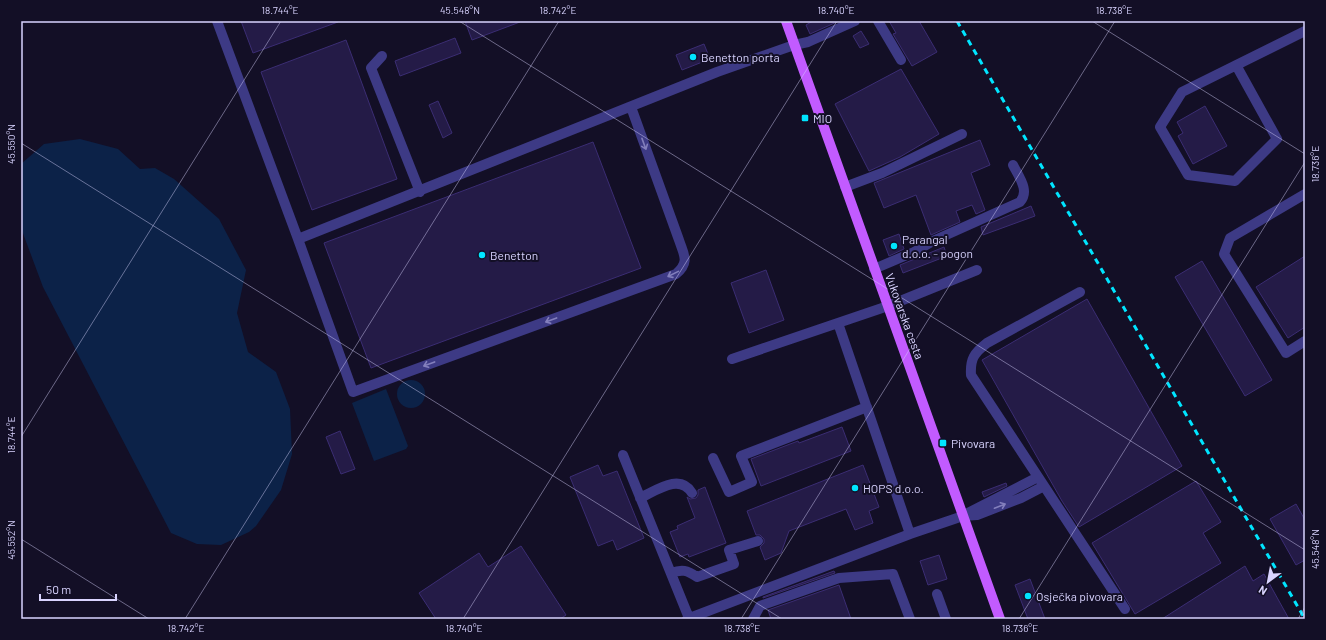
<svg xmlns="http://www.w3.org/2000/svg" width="1326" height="640" viewBox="0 0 1326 640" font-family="Barlow,sans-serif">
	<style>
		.water { fill: #0c2248 }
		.building { fill: #241b47; stroke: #3b2d73 }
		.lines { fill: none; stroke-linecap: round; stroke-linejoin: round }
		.minor { stroke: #3d3a85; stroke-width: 10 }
		.major { stroke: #c25bff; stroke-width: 10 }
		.rail { stroke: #00e5ff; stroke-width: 3; stroke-dasharray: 6 5; stroke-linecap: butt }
		.oneway { stroke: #837fbc }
		.ticks { fill: none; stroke: #d9d4ff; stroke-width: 1; stroke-opacity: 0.45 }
		.poi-dot { fill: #00e5ff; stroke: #130f26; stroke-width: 1.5 }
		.labels { text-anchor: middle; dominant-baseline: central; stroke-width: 4; stroke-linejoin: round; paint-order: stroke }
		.poi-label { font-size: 12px; fill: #d9d4ff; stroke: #130f26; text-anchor: start }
		.street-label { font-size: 12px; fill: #d9d4ff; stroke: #130f26 }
		.neatline { fill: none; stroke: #d9d4ff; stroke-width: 1.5 }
		.ticks-label { font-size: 10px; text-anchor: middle; fill: #d9d4ff }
	</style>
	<rect width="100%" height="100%" fill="#130f26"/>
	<!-- water -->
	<path class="water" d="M80,139l38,10 22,20 15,-1 19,11 45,40 27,51 -9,43 11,39 28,20 14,37 2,45 -11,36 -25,36 -7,6 -28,13 -24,-1 -26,-11 -128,-246 -22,-59v-64l23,-20z
		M397 394a14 14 0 1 1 28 0a14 14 0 1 1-28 0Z
		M386,389l22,57 -2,3 -32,12 -22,-58z"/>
	<!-- building -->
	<path class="building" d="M241,21h97v1l-85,31z
		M465,21h55v1l-48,18z
		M813,21h26l-29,13 -4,-9z
		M889,21h30l18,31 -25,14 -19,-32 3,-1z
		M861,31l8,13 -9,4 -7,-12z
		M455,38l6,15 -61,23 -5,-15z
		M346,40l51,139 -85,31 -51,-138z
		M704,44l6,15 -28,11 -6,-15z
		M901,69l38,65 -39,23 -31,14 -34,-67z
		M438,101l14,32 -9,5 -14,-33z
		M1205,106l22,40 -34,18 -15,-28 5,-3 -6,-11z
		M980,140l10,25 -19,8 14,37 -9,4 -4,-9 -16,6 4,11 -29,13 -15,-40 -32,13 -10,-25z
		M593,142l48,126 -270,100 -47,-125z
		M1031,206l4,10 -52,19 -2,-8z
		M899,234l5,15 -15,7 -6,-16z
		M944,247l3,9 -44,17 -3,-8z
		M1305,256v71l-17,11 -32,-51z
		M1202,261l70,119 -27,16 -70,-119z
		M766,270l18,50 -35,13 -18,-50z
		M1087,299l95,167 -103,61 -17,-26 -80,-141z
		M842,427l9,24 -90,35 -10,-27 47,-18 1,2z
		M340,431l15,38 -14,5 -15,-37z
		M598,465l5,11 14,-5 27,67 -27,12 -4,-10 -15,6 -28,-69z
		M863,465l16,42 -10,4 4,12 -18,7 -9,-21 -57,22 -8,22 -16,7 -5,-13 4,-4v-4l-4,-4h-4l-9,-24z
		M1196,481l25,41 -18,11 18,30 -86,51 -43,-71z
		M1006,483l1,3 -23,11 -2,-5z
		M705,487l21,56 -37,14 -1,-3 -8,3 -10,-25 8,-3 -1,-3 18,-8 -8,-21 3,2 6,-1 2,-3v-5z
		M1296,504l9,16v40l-9,5 -26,-46z
		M521,546l45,69 -6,4h-124l-17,-26 60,-40 9,14z
		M939,555l8,24 -19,6 -8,-24z
		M1245,566l8,15 11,-7 25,45h-127z
		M834,571l1,2 -72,25v-1z
		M1030,579l15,40h-17l-13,-34z
		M839,585l12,34h-80l-3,-9z"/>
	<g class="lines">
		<!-- minor -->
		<path class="minor" d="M217,21l81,218
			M878,21l23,39
			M382,56l-11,12 49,124
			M1236,65l41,74 -42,42 -47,-6 -28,-48 22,-35 123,-61
			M631,107l48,133c5,15 11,22 -3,34l-323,118 -55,-153 419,-167 77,-27 14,-3 47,-21
			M845,187l37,-14 80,-39
			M1305,194l-75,44 -6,16 62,99 19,-12
			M874,269l40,-17 21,-12 85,-38c10,-11 -1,-25 -7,-37
			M1080,292l-93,51c-13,10 -17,16 -16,32l154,234
			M838,323l72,211
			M732,359l156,-53 89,-36
			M623,455l66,163
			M713,458l16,34 23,-10 -11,-26 126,-49
			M640,498c17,-8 40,-25 52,-5
			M964,515l74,-38
			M671,573c11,-4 16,-3 26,4l37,-13 -5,-14 29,-9
			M937,594l9,25
			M687,619l223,-85 53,-18 14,-1 44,-17 23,-12
			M753,619l7,-13 79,-28 54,-4 17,45"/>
		<!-- major -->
		<path class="major" d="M786,21l214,598"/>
		<!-- rail -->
		<path class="rail" d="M957,21l348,598"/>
	</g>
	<!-- one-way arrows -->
	<defs><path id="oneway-shaft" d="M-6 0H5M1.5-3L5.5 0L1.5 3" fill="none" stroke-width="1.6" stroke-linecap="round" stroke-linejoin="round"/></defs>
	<g class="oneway">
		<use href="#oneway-shaft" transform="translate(644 144) rotate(70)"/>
		<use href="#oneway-shaft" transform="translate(673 274) rotate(154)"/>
		<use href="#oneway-shaft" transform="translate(551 320) rotate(160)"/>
		<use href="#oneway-shaft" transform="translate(429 364) rotate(160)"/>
		<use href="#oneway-shaft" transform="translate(1000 506) rotate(-21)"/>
	</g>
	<!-- ticks -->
	<path class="ticks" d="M459,21l846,529M1092,21l213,133M21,143l761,476M21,437l260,-416M21,539l128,80M185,619l374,-598M463,619l374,-598M741,619l374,-598M1019,619l286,-457M1298,619l7,-12"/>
	<!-- markers -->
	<g class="poi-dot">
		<circle cx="693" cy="57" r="4"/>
		<rect x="801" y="114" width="8" height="8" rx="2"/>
		<circle cx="894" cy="246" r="4"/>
		<circle cx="482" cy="255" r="4"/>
		<rect x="939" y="439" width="8" height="8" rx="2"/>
		<circle cx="855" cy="488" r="4"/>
		<circle cx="1028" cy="596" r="4"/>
	</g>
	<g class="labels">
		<!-- poi labels -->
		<g class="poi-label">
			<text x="701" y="57">Benetton porta</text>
			<text x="813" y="118">MIO</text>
			<text x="902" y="239">Parangal<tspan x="902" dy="14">d.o.o. - pogon</tspan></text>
			<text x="490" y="255">Benetton</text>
			<text x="951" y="443">Pivovara</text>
			<text x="863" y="488">HOPS d.o.o.</text>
			<text x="1036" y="596">Osječka pivovara</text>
		</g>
		<!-- street labels -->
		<g class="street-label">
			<text transform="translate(905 316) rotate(70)">Vukovarska cesta</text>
		</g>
	</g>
	<!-- border -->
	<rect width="1326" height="640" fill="none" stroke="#130f26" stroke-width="44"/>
	<!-- north arrow -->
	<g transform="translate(1268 582) rotate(212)" stroke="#130f26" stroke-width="3" paint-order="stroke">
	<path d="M0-3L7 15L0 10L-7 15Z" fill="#d9d4ff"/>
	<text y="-6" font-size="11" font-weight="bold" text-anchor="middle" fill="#d9d4ff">N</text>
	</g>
	<!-- scale -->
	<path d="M40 594v6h76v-6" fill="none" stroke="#d9d4ff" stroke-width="2"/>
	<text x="46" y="594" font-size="12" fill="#d9d4ff" stroke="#130f26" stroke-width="3" paint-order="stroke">50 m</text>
	<rect x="22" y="22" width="1282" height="596" class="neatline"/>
	<g class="ticks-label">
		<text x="280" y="14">18.744°E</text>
		<text x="460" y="14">45.548°N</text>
		<text x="558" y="14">18.742°E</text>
		<text x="836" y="14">18.740°E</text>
		<text x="1114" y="14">18.738°E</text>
		<text transform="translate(11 144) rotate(-90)" y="4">45.550°N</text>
		<text transform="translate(1315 164) rotate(-90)" y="4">18.736°E</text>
		<text transform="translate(11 435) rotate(-90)" y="4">18.744°E</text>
		<text transform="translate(11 540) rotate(-90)" y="4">45.552°N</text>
		<text transform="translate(1315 549) rotate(-90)" y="4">45.548°N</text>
		<text x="186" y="632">18.742°E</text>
		<text x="464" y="632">18.740°E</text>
		<text x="742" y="632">18.738°E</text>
		<text x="1020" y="632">18.736°E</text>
	</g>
</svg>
